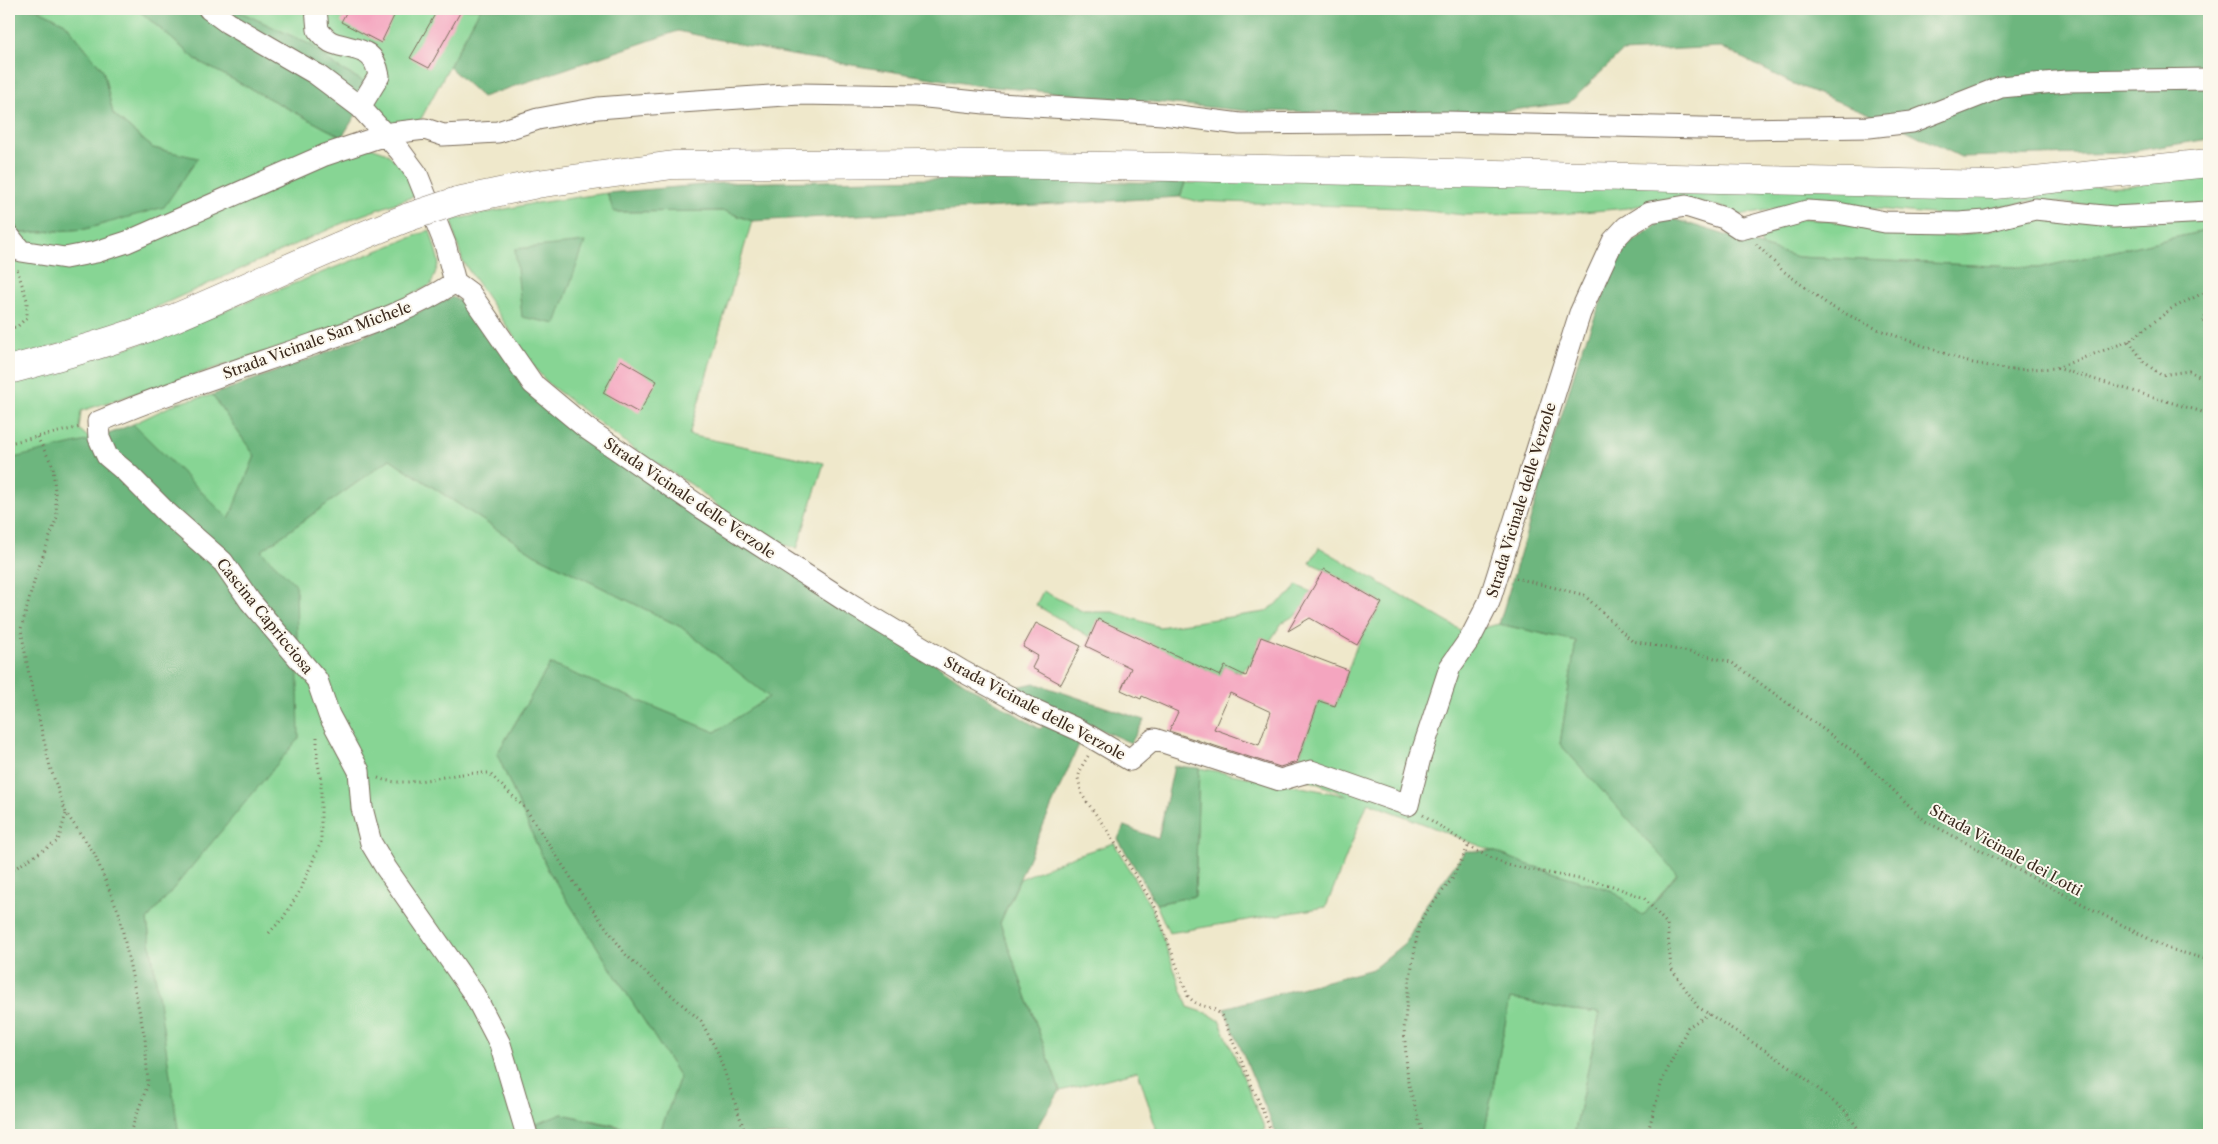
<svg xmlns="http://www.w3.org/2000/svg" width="2218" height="1144" viewBox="0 0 2218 1144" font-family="'Libre Caslon Text',serif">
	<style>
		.green { fill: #87d594; stroke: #618059 }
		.forest { fill: #6db67e; stroke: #54704e }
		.building { fill: #f4a5bf; fill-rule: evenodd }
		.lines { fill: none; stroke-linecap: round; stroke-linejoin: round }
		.minor-casing { stroke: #7a6c5b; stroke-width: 23 }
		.major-casing { stroke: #7a6c5b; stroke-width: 29 }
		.path { stroke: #7a6c5b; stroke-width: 3; stroke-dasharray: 1 4; stroke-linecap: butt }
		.minor { stroke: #fff; stroke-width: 21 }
		.major { stroke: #fff; stroke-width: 28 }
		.major-bridge-casing { stroke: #7a6c5b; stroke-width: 29; stroke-linecap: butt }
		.major-bridge { stroke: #fff; stroke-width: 28 }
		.labels { text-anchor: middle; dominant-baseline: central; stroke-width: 4; stroke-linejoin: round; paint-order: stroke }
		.street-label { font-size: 15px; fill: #3b2a1e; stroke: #fbf7ec }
	</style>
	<rect width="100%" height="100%" fill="#fbf7ec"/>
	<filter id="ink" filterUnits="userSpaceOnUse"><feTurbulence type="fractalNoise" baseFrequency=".02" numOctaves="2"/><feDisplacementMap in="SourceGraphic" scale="10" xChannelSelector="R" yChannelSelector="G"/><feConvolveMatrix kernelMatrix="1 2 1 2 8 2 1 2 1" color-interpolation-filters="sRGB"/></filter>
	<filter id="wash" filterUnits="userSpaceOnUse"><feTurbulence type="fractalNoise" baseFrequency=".0096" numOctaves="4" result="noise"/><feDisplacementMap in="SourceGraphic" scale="20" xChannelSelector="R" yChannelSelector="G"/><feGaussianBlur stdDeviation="1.12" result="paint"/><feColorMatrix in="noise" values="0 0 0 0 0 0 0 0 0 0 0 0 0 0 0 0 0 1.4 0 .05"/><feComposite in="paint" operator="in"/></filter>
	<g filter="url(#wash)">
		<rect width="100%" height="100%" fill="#efe8cb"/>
		<!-- green -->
		<path class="green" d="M37,9h100l61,52 144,76 43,15 17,14 16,29 -64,23 -195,88 -86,35 -64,18v-125l77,-5 111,-70 -44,-11 -40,-34 -10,-44 -38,-47z
			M234,9h246l-65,121 -24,3 -28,-29 5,-20 -33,-18 -24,-21z
			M2209,173v30l-56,6 -123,-8 -78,15 -119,-11 -32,-1 -61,11 -19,-8 -50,-9 -43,10 -68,6 -96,1 -64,-7 -204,-7 -16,-4 5,-14 116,-3 547,8 42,9 43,2 128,-12 67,-1z
			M607,193l8,19 110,-1 27,10 -63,214 135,28 -27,86 -22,-8 -44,-24 -39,-32 -58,-36 -84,-64 -12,-13 -75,-110 -8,-25 -3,-17 78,-16z
			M2037,217l172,1v12l-170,38 -242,-11 -35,-11 -5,-13 46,-15 153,18 34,-6z
			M430,230l9,32 -8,23 -45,23 -67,27 -238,76 -2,18 12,11 -82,47v-104l137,-41z
			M212,395l43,61 -26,64 -96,-96 44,-21z
			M390,459l144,95 147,73 89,70 -55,35 -165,-68 -53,90 51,116 132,207 -21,58 -97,-21 -29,21h-355l-31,-215 152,-183 -38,-186z
			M1319,547l145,85 35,-8 77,17 -16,103 117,129 -34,43 -30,-25 -87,-27 -158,-62 -42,105 -157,26 -13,-29 39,-8 4,-128 150,28 -56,-22 26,-73 16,5 22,-61 25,-42 -58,-34 -14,-6z
			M1296,585l15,7 -11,20 -18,11 -12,18 -9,-4 -10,26 -11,10 -15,-7 -5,10 -122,-56 -8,17 -54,-32 7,-14 41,21h29l46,15 106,-15 27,-19z
			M1114,843l38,66 36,98 21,7 11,7 45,108 -16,6h-91l-20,-64 -78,20 -60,-168 20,-44 51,-22z
			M1510,998l54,11 36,4 -26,122h-90z"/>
		<!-- forest -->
		<path class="forest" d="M9,9h28l28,14 38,47 10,44 40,34 45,10 -34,49 -78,22 -77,5z
			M137,9h97l77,36 24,21 33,18 -1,13 -25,40 -144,-76z
			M480,9h1729v130l-87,14 -161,4 -72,-35 -100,-40 -68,-35 -99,5 -53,51 -90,11 -231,-3 -274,-26 -183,-30 -113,-24 -196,66 -33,-30z
			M929,179l256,4 -5,14 -428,24 -27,-10 -111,1 -7,-19 117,-10z
			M1667,217l130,40 241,11 171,-38v905h-635l26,-122 -36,-4 -54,-11 -26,137h-207l-53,-127 149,-39 34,-28 17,-34 41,-56h28l33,13 87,27 30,25 34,-42 -117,-130 16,-103 -77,-17 81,-270 42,-104z
			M585,242l-29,82 -34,-7 -7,-68z
			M453,297l15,9 61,82 435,295 76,46 11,-11 -17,-19 -17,-12 17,-4 110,37 -13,23 -43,-19 -88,199 60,168 -28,44h-373l21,-58 -132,-207 -51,-116 53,-90 165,68 54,-35 -88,-70 -147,-73 -144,-95 -129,92 35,34 3,153 -152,182 32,215h-170v-676l90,-21 34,-14 96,95 26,-63 -43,-61 109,-40z
			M1174,766l25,2 -4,128 -39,8 -38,-65 6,-13 34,13z
			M562,1114l90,21h-119l-2,-9z"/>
		<g id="blocks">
			<!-- building -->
			<path class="building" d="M348,9h32l14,7 -13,27 -40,-21z
				M438,9h24l-33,59 -19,-10z
				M621,360l36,21 -18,32 -36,-20z
				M1324,569l58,34 -25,42 -47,-27 -22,13z
				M1098,619l122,57 5,-10 21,10 15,-39 87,33 -13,36 -16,-5 -22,61 -17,5 -111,-36 9,-19 -36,-16 -1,3 -20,-9 10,-22 -45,-22zM1230,693l41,19 -12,33 -45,-16z
				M1036,623l45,23 -20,38 -29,-16 6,-12 -15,-9z"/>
		</g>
	</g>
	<g filter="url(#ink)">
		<use href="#blocks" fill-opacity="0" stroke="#7a6c5b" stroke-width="1"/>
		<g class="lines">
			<defs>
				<path id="minor" d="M209,9l19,14 88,51 44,33 40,44 17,23 28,70 10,38c-43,29 -93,45 -142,62 -72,25 -145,48 -215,78l1,16 8,18 19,16 40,40 57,50 27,39 67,79 12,35 30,56 3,37 9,35 15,25 88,126 26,50 27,91
					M316,9l2,21c4,5 9,11 15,13 23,8 41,3 46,33l-19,31
					M9,236l12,15 44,7 31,-6 31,-10 198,-87 66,-22 34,-4 18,6 55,-3 40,-13 60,-11 39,-3 162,-11 118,2 68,7 178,11 77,10 206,-2 297,7 126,-2 43,-5 89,-35 65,-6 143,-2
					M455,282l15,11 63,91 53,44 116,80 147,95 113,68 66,36 51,23 51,30 24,-21 126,41 31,-9 97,34 12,-47 30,-91 21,-30 18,-35 91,-289 33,-72 13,-14 24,-15 36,-6 38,12 17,11 66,-18 31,2 47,9 74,1 27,-2 49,-12 78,8 96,-5"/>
				<path id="major" d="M457,201l80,-17 136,-19 251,-2 249,4 821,18 215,-22
					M9,370c55,-15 110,-30 163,-51 79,-33 157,-71 237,-102"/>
			</defs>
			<!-- minor casing -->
			<use href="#minor" class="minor-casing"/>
			<!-- major casing -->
			<use href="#major" class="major-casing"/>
			<!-- path -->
			<path class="path" d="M1756,244l26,26 48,36 47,23 91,33 42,8 46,-2 73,-27 42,-32 38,-19
				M2209,301l-5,20 5,11
				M9,328l8,-1 10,-10v-17l-10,-31
				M2129,341l15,21 17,13 28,-4 20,10
				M2057,368l152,46
				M37,437l16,29 4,51 -22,61 -14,51 8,46 21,92 16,46 28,40 25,60 26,126 3,45 -19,51
				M9,443l72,-16
				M1516,578l68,17 48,46 62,12 37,9 122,89 72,70 241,127 43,12
				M1088,756l-6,10 -4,12 4,17 25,35 48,77 33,89c12,15 25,6 35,22l50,117
				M378,778c25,10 58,-1 84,-4 9,-1 18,-1 27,-1l36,35 58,88 44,60 74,65 17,32 28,82
				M1423,815l56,37 28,13 103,20 34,13 23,26 4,44 27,39 96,62 51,42 18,24
				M9,872l49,-31 8,-27
				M269,933l14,-15 17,-27 21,-49v-61l-4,-24v-23
				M1423,1135l-15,-53 -4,-53 5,-46 10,-58 5,-10 28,-36 17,-34
				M1647,1135l15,-54 26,-54 21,-13"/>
			<!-- minor -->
			<use href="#minor" class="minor"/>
			<!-- major -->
			<use href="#major" class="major"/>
			<defs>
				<path id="major-bridge" d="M409,217l48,-16"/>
			</defs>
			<!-- major-bridge casing -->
			<use href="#major-bridge" class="major-bridge-casing"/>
			<!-- major-bridge -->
			<use href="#major-bridge" class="major-bridge"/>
		</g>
	</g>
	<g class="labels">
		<!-- street labels -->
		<g class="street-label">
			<text transform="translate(317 340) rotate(-20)">Strada Vicinale San Michele</text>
			<text transform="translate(690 498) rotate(34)">Strada Vicinale delle Verzole</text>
			<text transform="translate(1521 500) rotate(-73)">Strada Vicinale delle Verzole</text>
			<text transform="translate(265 616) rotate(51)">Cascina Capricciosa</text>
			<text transform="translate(1035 708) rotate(28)">Strada Vicinale delle Verzole</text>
			<text transform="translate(2006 850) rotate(29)">Strada Vicinale dei Lotti</text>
		</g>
	</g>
	<!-- margin -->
	<rect width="2218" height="1144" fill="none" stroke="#fbf7ec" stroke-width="30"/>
</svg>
